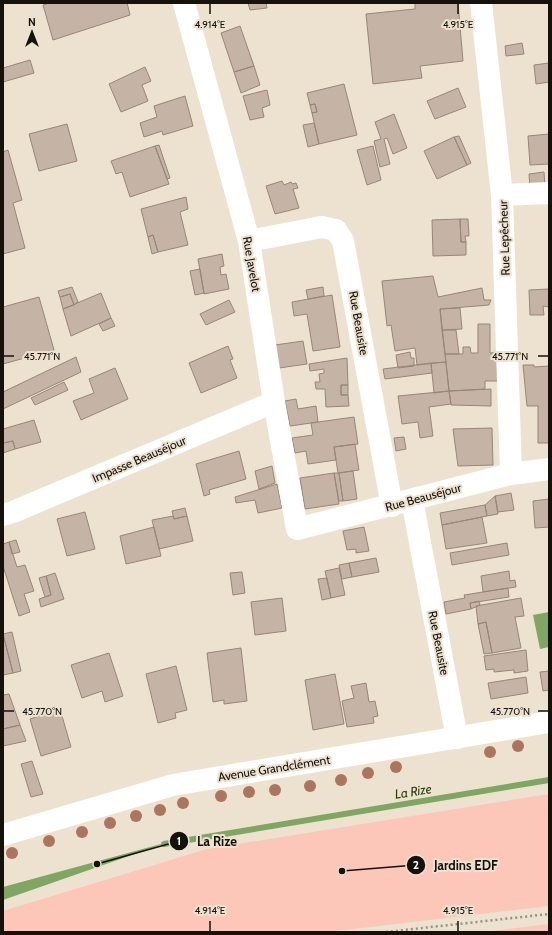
<svg xmlns="http://www.w3.org/2000/svg" width="552" height="935" viewBox="0 0 552 935" font-family="Cabin,sans-serif">
	<style>
		.green { fill: #fcc6b8 }
		.water { fill: #80a664 }
		.lines { fill: none; stroke-linecap: round; stroke-linejoin: round }
		.stream { stroke: #80a664; stroke-width: 6 }
		.building { fill: #c5b3a6; stroke: #978679 }
		.path { stroke: #979082; stroke-width: 2.5; stroke-dasharray: 2 3; stroke-linecap: butt }
		.street { stroke: #fff; stroke-width: 22 }
		.tree { fill: #ac755e }
		.ticks { fill: none; stroke: #15110b; stroke-width: 1.5 }
		.labels { text-anchor: middle; dominant-baseline: central; stroke-width: 4; stroke-linejoin: round; paint-order: stroke }
		.street-label { font-size: 12px; fill: #15110b; stroke: #ece2cf }
		.water-label { font-size: 13px; font-style: italic; fill: #263f10; stroke: #ece2cf }
		.ticks-label { font-size: 10px; text-anchor: middle; fill: #15110b; stroke: #ece2cf; stroke-width: 4; stroke-linejoin: round; paint-order: stroke }
		.leader { fill: none; stroke: #15110b; stroke-width: 1.5 }
		.callout-dot { fill: #15110b; stroke: #ece2cf; stroke-width: 1.5 }
		.mark-label { font-size: 12px; text-anchor: middle; font-weight: bold; fill: #fff }
		.callout-label { font-size: 13px; text-anchor: middle; font-weight: bold; fill: #15110b; stroke: #ece2cf; stroke-width: 4; stroke-linejoin: round; paint-order: stroke }
	</style>
	<rect width="100%" height="100%" fill="#ece2cf"/>
	<!-- green -->
	<path class="green" d="M549,794v112l-221,26h-325v-21l204,-62z
		M549,924v8h-65z"/>
	<!-- water -->
	<path class="water" d="M549,612v35l-9,2 -7,-34z
		M172,841l-169,59v-13z"/>
	<g class="lines">
		<!-- stream -->
		<path class="stream" d="M164,844l385,-64"/>
	</g>
	<!-- building -->
	<path class="building" d="M49,3h78l3,12 -77,25 -10,-35z
		M248,3h18l1,5 -17,2z
		M415,3h43l5,58 -43,5 2,12 -49,6 -7,-70 49,-5z
		M240,26l14,40 -20,6 -13,-39z
		M522,43l2,11 -18,2 -1,-10z
		M30,60l4,13 -31,9v-14z
		M549,63v19l-13,2 -2,-19z
		M254,66l6,19 -19,8 -7,-21z
		M145,67l6,14 -9,4 6,16 -27,11 -12,-28z
		M344,84l13,51 -38,9 -7,-31 5,-1 -2,-8 -5,1 -3,-12z
		M458,88l8,19 -31,12 -8,-18z
		M267,90l3,15 -8,3 2,9 -14,3 -7,-24z
		M185,96l8,30 -30,9 -1,-4 -18,6 -4,-14 17,-6 -3,-11z
		M315,104l2,8 -5,1 -2,-8z
		M394,114l13,34 -14,6 -6,-16 -3,1 6,25 -10,3 -6,-26 7,-2 -6,-17z
		M314,123l5,21 -11,3 -5,-22z
		M67,124l10,37 -38,10 -10,-37z
		M549,134v30l-19,1 -2,-29z
		M459,136l12,27 -4,2 -13,-28z
		M454,137l13,28 -30,14 -13,-28z
		M159,145l11,33 -3,1 -12,-33z
		M155,146l14,38 -39,13 -8,-25 -6,2 -5,-13z
		M373,146l8,34 -14,5 -10,-35z
		M8,150l14,50 -9,3 12,45 -22,6v-102z
		M544,172l1,15 -15,1 -1,-14z
		M282,181l2,4 7,-3 1,2 4,-1 2,5 -5,1 6,19 -24,6 -9,-28z
		M186,197l2,12 -8,3 8,33 -30,7 -5,-17 -5,2 -7,-28z
		M460,219h8l1,17h-4l1,6h-5z
		M460,219l1,23h5v13l-33,1 -1,-36z
		M153,235l5,17 -6,2 -4,-17z
		M222,254l2,12 -4,1 1,8 5,-1 3,15 -25,5 -6,-35z
		M200,269l4,24 -9,2 -5,-24z
		M433,276l5,21 44,-9 2,12h7l-2,5 -49,4 6,53 -29,3 -2,-17 -20,3 -4,-26 -4,1 -5,-45z
		M72,287l6,15 -4,3 -4,-11 -10,3 -2,-6z
		M323,287l1,9 -16,3 -2,-9z
		M549,289v18l-6,-1 1,9h-14l-1,-25z
		M101,293l10,25 -40,18 -8,-27z
		M70,294l4,11 -11,4 -3,-12z
		M332,295l8,52 -27,4 -6,-37 -13,2 -2,-14z
		M39,297l15,53 -51,14v-57z
		M229,300l6,12 -29,13 -6,-11z
		M460,308l2,21 -20,1 -2,-21z
		M111,318l4,8 -12,5 -4,-7z
		M478,324h12v29l8,-1 1,29h-14v8l-36,2 -4,-37h18v-7h7l1,6h7z
		M442,330h14l3,24h-14z
		M303,341l4,23 -28,4 -4,-23z
		M228,346l5,13 -3,1 7,18 -36,15 -12,-30z
		M410,352l1,6h3v8l-16,2 -2,-13z
		M76,357l5,15 -78,37v-17z
		M347,358l1,27h-7v10h7l1,11 -23,1 -1,-18h-9l-1,-7h5l-1,-8 5,-1v-4l-14,2 -1,-7z
		M446,362l3,29 -15,2 -3,-30z
		M431,363l1,10 -47,6 -2,-10z
		M523,365h11v2l15,-1v77h-11v-37h-11z
		M115,368l13,31 -47,21 -8,-19 21,-8 -5,-14z
		M64,382l4,8 -33,15 -4,-7z
		M341,385h7v10h-7z
		M491,389v17l-40,-1 -2,-14z
		M449,391l2,13 -22,3 4,29 -13,2 -2,-16 -16,2 -4,-28z
		M296,399l2,10 18,-3 2,16 -28,4 -5,-25z
		M354,417l4,27 -24,3 2,13 -28,4 -2,-13 -11,2 -3,-15 21,-3 -2,-12z
		M34,420l7,22 -26,7 -2,-8 -10,2v-14z
		M492,428l1,37 -35,1 -5,-37z
		M404,437l2,12 -10,2 -2,-13z
		M13,441l2,8 -12,4v-10z
		M355,444l4,26 -21,3 -4,-26z
		M239,451l7,28 -37,11 1,4 -6,2 -8,-32z
		M272,466l3,17 -16,6 -4,-18z
		M353,471l4,28 -14,2 -4,-28z
		M334,473h5l4,28h-4z
		M334,473l5,31 -34,5 -5,-31z
		M277,484l5,24 -24,5 -3,-13 -19,3 -1,-6z
		M511,493l3,17 -16,2 -3,-16z
		M495,496l3,18 -11,2 -2,-11z
		M549,499v28l-14,1 -2,-27z
		M485,505l2,11 -45,9 -2,-12z
		M185,508l2,8 -13,3 -2,-8z
		M85,512l10,37 -28,7 -10,-37z
		M173,516l1,3 13,-3 6,25 -34,8 -7,-29z
		M482,517l5,26 -41,6 -4,-24z
		M154,527l7,29 -35,8 -6,-28z
		M364,527l5,24 -13,2v-4l-9,1 -4,-19z
		M16,540l4,12 -8,2 -3,-12z
		M9,542l8,25 8,-2 9,26 -10,3 6,18 -11,4 -16,-50v-22z
		M507,543l2,12 -57,10 -2,-12z
		M376,558l3,14 -27,5 -3,-14z
		M349,563l3,14 -10,2 -3,-14z
		M339,568l6,27 -14,3 -6,-27z
		M509,571l1,10 5,-1 1,7 -33,5 -2,-16z
		M242,572l3,21 -12,2 -3,-22z
		M55,573l9,26 -23,8 -2,-8 12,-4 -5,-19z
		M46,576l5,19 -6,2 -6,-19z
		M327,578l4,20 -9,2 -4,-21z
		M508,588l1,9 -39,6 1,6 -25,5 -2,-12 21,-4 -1,-3z
		M282,598l4,33 -31,4 -4,-33z
		M521,598l3,18 -9,1 6,31 -29,5 -6,-31 -8,2 -2,-18z
		M479,601l1,4 -9,4 -1,-6z
		M486,622l6,31 -8,1 -6,-30z
		M12,632l9,39 -8,2 -10,-39z
		M3,634l10,39 -10,2z
		M241,648l6,53 -23,3v-4l-11,2 -6,-49z
		M526,650l2,21 -14,2v-3l-20,2v-3l-8,1 -2,-14z
		M109,653l14,43 -18,6 -3,-11 -20,7 -11,-33z
		M176,666l11,44 -12,3 1,5 -18,5 -12,-49z
		M549,671v19l-6,1 -3,-19z
		M335,674l9,50 -31,6 -8,-50z
		M526,677l2,16 -37,6 -3,-16z
		M366,683l3,19 6,-1 3,15 -5,1 1,6 -27,4 -5,-26 12,-3 -3,-12z
		M9,694l11,31 -17,4v-34z
		M60,709l11,38 -30,9 -11,-37z
		M20,725l6,16 -23,5v-17z
		M32,761l11,33 -12,3 -10,-33z"/>
	<g class="lines">
		<!-- path -->
		<path class="path" d="M386,932l163,-18"/>
		<!-- street -->
		<path class="street" d="M184,3l65,238 25,161 23,127 214,-55 38,-5
			M481,3l21,192 9,279
			M502,195l47,-2
			M249,241l73,-14 14,3 7,11 49,265
			M412,500l45,238
			M3,515l10,-3 261,-110
			M3,835l170,-50 376,-63"/>
	</g>
	<!-- trees -->
	<g class="tree">
		<circle cx="518" cy="746" r="6"/>
		<circle cx="490" cy="752" r="6"/>
		<circle cx="396" cy="767" r="6"/>
		<circle cx="368" cy="773" r="6"/>
		<circle cx="341" cy="780" r="6"/>
		<circle cx="310" cy="786" r="6"/>
		<circle cx="275" cy="790" r="6"/>
		<circle cx="249" cy="792" r="6"/>
		<circle cx="221" cy="796" r="6"/>
		<circle cx="183" cy="803" r="6"/>
		<circle cx="160" cy="810" r="6"/>
		<circle cx="136" cy="816" r="6"/>
		<circle cx="110" cy="823" r="6"/>
		<circle cx="82" cy="832" r="6"/>
		<circle cx="49" cy="841" r="6"/>
		<circle cx="12" cy="853" r="6"/>
	</g>
	<!-- ticks -->
	<path class="ticks" d="M210,4v10M458,4v10M4,356h10M538,356h10M4,711h10M538,711h10M210,921v10M458,921v10"/>
	<g class="labels">
		<!-- street labels -->
		<g class="street-label">
			<text transform="translate(504 238) rotate(-92)">Rue Lepêcheur</text>
			<text transform="translate(252 264) rotate(80)">Rue Javelot</text>
			<text transform="translate(359 323) rotate(80)">Rue Beausite</text>
			<text transform="translate(139 459) rotate(-23)">Impasse Beauséjour</text>
			<text transform="translate(423 497) rotate(-15)">Rue Beauséjour</text>
			<text transform="translate(439 643) rotate(79)">Rue Beausite</text>
			<text transform="translate(274 768) rotate(-9)">Avenue Grandclément</text>
		</g>
		<!-- water labels -->
		<g class="water-label">
			<text transform="translate(413 791) rotate(-9)">La Rize</text>
		</g>
	</g>
	<g class="ticks-label">
		<text x="210" y="28">4.914°E</text>
		<text x="458" y="28">4.915°E</text>
		<text x="42" y="360">45.771°N</text>
		<text x="510" y="360">45.771°N</text>
		<text x="42" y="715">45.770°N</text>
		<text x="510" y="715">45.770°N</text>
		<text x="210" y="914">4.914°E</text>
		<text x="458" y="914">4.915°E</text>
	</g>
	<!-- callouts -->
	<path class="leader" d="M97 864L179 841M342 871L416 865"/>
	<g class="callout-dot">
		<circle cx="97" cy="864" r="4"/>
		<circle cx="342" cy="871" r="4"/>
		<circle cx="179" cy="841" r="10"/>
		<circle cx="416" cy="865" r="10"/>
	</g>
	<g class="mark-label">
		<text x="179" y="845">1</text>
		<text x="416" y="869">2</text>
	</g>
	<g class="callout-label">
		<text x="217" y="846">La Rize</text>
		<text x="466" y="870">Jardins EDF</text>
	</g>
	<!-- border -->
	<rect width="552" height="935" fill="none" stroke="#15110b" stroke-width="8"/>
	<!-- north arrow -->
	<g transform="translate(32 32)" stroke="#ece2cf" stroke-width="3" paint-order="stroke">
	<path d="M0-3L7 15L0 10L-7 15Z" fill="#15110b"/>
	<text y="-6" font-size="11" font-weight="bold" text-anchor="middle" fill="#15110b">N</text>
	</g>
</svg>
